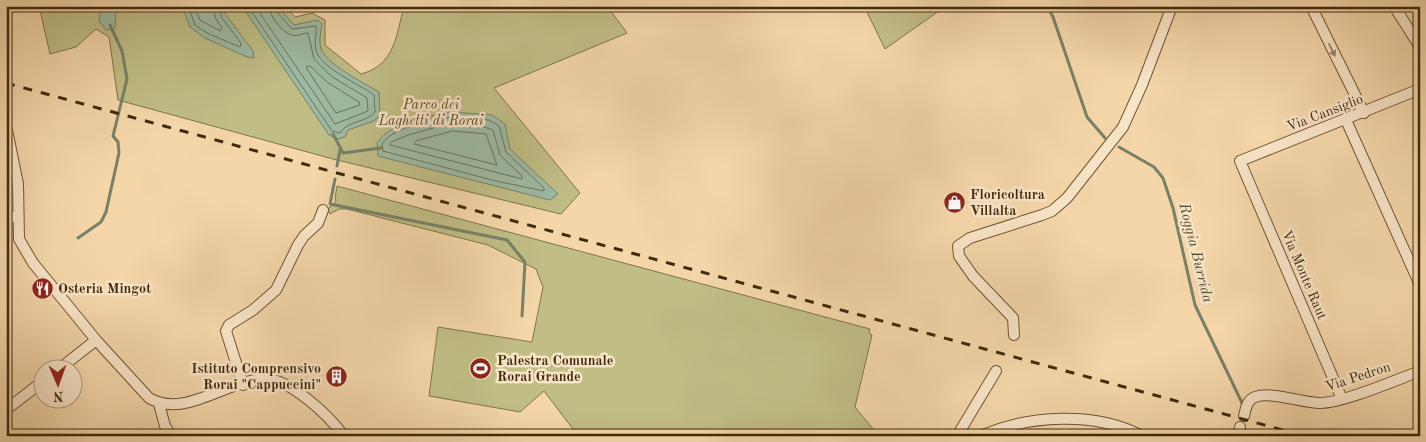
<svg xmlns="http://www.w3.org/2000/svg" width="1426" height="442" viewBox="0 0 1426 442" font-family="'Old Standard TT',serif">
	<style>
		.green { fill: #c0bd85; stroke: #807449 }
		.water { fill: #9dbaa4; stroke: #788168 }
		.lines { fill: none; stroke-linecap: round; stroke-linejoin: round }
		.shore { stroke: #6e7258; stroke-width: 1 }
		.stream { stroke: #788168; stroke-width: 3 }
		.minor-casing { stroke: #6d5634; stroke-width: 12 }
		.minor { stroke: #f8e4c7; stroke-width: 10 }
		.rail { stroke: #402b0d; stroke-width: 3; stroke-dasharray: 9 9; stroke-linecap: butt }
		.oneway { fill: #9c886a }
		.labels { text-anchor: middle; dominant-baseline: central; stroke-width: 5; stroke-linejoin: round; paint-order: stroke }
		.park-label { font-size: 14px; font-style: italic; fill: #5a4825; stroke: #f8e4c7 }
		.street-label { font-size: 14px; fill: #402b0d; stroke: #f8e4c7 }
		.poi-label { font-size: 14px; font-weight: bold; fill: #402b0d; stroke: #f8e4c7; text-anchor: start }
		.water-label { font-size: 15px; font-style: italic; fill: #574f33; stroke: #f8e4c7 }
	</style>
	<rect width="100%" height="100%" fill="#f4d6a9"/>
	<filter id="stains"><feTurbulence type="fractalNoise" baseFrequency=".004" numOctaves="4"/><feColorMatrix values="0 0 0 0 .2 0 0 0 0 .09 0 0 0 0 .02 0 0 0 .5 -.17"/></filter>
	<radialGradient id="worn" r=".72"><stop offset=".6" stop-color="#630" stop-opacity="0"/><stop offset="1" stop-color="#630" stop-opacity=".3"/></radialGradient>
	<!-- green -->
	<path class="green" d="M39,6h246l10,11 17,-4 13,7v25l36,29c34,-9 35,-38 43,-68h203l20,27 -133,55 86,105 -19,21 -228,-55 -215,-59 -9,-63 -13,-8 -20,18 -26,7z
		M864,6h82l-61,43z
		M337,186l533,143 -1,4 3,2 -17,72 24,29h-304l1,-3 -32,-42 -24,21 -91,-16 9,-69 94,15 11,-55 -7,-18 -48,-24 -141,-36h-8l-9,5 -2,-5 8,-8 -1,-3z"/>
	<!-- water -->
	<path class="water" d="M101,6h18l-3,4 -1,18 -9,2 -7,-9z
		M182,6h40l4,9 27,36 1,7 -7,-1 -42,-19 -15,-11z
		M242,6h35l17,19 24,-5 4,4c-1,8 -4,19 0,27 8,15 42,32 57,41l1,23 -6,6 -26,9 -3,7 -7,2 -9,-4z
		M451,112l41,3 13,9 5,25 48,45 -8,6 -172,-44 -1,-13c15,-22 49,-25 74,-31z"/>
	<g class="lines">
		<!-- shore -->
		<path class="shore" d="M188,6l7,19 12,8 33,14 1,-4 -19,-25 -4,-12
			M194,6l6,14 20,11 2,-3 -6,-9 -4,-13
			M248,6l84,125 8,2c9,-14 25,-9 35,-21l-1,-17c-15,-11 -49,-25 -57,-42 -4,-9 0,-18 -1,-27l-24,3 -16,-18 -1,-5
			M255,6l80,118 33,-13 -1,-13 -36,-22 -17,-17 -6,-26c-5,0 -11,4 -16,2 -10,-2 -23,-20 -23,-29
			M307,66h3l17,16 32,20 1,3 -24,8 -29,-44z
			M451,117l38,3 10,6 7,26 38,36v3l-48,-10 -113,-30 -1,-7c13,-19 48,-22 69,-27z
			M452,123l24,1 17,6 7,25 22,21v3l-132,-34 1,-3 17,-7z
			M453,131l33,3 11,31 -83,-21 2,-3z"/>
		<!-- stream -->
		<path class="stream" d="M1047,6l6,11 34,100 18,21
			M333,134l10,19 38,-5
			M1119,147l35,20 9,11 10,30 22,97 49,102
			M337,166l3,-16
			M335,179l-5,25 177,36 18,22 -3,54
			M78,238l23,-16 5,-10 13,-59 -1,-11 -5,-6 14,-57 -5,-28 -12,-26"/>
		<defs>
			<path id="minor" d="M1311,6l53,107
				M1394,6l26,41
				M1346,120l74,165
				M6,125l12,59 1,55 14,24 63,77 53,58c36,21 77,-18 115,-19 26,-1 65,37 80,57
				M6,218l12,-2
				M1014,335l-1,-17 -40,-42 -14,-20 -1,-10 12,-8 72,-23 10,-4 15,-13 56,-71 19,-42 30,-79
				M58,370l38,-30
				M243,385l-17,-54 3,-6 24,-15 23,-20 22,-45 6,-9 14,-13 5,-13
				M1342,399l-102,-238 180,-72
				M159,404l6,22 6,10
				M7,409l35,-27
				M1244,416c2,-8 3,-16 11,-19 17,-6 47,6 65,6 23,0 76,-23 100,-32
				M957,436l39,-65
				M981,436c47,-21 114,-25 161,0
				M1238,436l2,-9"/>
		</defs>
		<!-- minor casing -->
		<use href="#minor" class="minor-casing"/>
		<!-- minor -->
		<use href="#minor" class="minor"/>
		<!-- rail -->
		<path class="rail" d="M6,83l1299,353"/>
	</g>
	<!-- one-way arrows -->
	<defs><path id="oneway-solid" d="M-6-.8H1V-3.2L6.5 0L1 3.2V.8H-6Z" transform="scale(1.25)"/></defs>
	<use class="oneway" href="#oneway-solid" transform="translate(1332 50) rotate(64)"/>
	<!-- icons -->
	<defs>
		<symbol id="shop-disc" viewBox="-11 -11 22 22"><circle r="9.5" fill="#8f2418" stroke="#f8e4c7"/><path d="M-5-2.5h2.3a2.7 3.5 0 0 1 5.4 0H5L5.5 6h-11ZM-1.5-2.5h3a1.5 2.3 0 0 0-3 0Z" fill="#fff"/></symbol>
		<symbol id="restaurant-disc" viewBox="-11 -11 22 22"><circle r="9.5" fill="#8f2418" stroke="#f8e4c7"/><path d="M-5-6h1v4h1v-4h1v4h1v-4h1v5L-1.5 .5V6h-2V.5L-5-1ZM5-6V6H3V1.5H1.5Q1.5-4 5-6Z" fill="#fff"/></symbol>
		<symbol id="stadium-disc" viewBox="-11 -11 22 22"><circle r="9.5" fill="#8f2418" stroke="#f8e4c7"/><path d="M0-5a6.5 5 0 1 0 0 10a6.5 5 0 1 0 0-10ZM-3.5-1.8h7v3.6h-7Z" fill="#fff"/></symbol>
		<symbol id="building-disc" viewBox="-11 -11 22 22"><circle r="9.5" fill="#8f2418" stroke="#f8e4c7"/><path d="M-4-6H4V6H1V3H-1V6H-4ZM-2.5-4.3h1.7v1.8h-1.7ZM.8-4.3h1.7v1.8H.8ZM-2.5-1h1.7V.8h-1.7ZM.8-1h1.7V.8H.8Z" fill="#fff"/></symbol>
	</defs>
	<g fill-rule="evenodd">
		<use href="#shop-disc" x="942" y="190" width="25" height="25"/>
		<use href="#restaurant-disc" x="30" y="276" width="25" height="25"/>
		<use href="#stadium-disc" x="468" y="356" width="25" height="25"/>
		<use href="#building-disc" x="324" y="364" width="25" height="25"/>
	</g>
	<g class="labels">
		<!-- park labels -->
		<g class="park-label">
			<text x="431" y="105">Parco dei<tspan x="431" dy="16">Laghetti di Rorai</tspan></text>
		</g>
		<!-- street labels -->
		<g class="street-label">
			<text transform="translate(1325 113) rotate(-21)">Via Cansiglio</text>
			<text transform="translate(1304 275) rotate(67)">Via Monte Raut</text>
			<text transform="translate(1358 377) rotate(-18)">Via Pedron</text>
		</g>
		<!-- poi labels -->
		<g class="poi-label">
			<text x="970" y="195">Floricoltura<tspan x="970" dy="16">Villalta</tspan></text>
			<text x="58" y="289">Osteria Mingot</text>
			<text x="497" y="361">Palestra Comunale<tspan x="497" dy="16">Rorai Grande</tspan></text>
			<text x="321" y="369" text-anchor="end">Istituto Comprensivo<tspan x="321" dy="16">Rorai "Cappuccini"</tspan></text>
		</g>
		<!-- water labels -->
		<g class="water-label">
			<text transform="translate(1195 253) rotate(76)">Roggia Burrida</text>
		</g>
	</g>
	<!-- margin -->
	<rect width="1426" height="442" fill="none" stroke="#f4d6a9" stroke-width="25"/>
	<rect x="8" y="8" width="1411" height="427" fill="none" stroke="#402b0d" stroke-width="2.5"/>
	<rect x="12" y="12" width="1401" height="417" fill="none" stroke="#402b0d"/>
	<!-- north arrow -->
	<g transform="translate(58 384) rotate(178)"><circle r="24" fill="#f8e4c7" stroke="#ae9a7d"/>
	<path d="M0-4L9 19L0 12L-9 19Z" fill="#8f2418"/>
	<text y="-8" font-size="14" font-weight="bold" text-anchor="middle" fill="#402b0d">N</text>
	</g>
	<rect width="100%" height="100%" filter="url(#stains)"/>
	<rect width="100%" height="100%" fill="url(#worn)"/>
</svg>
